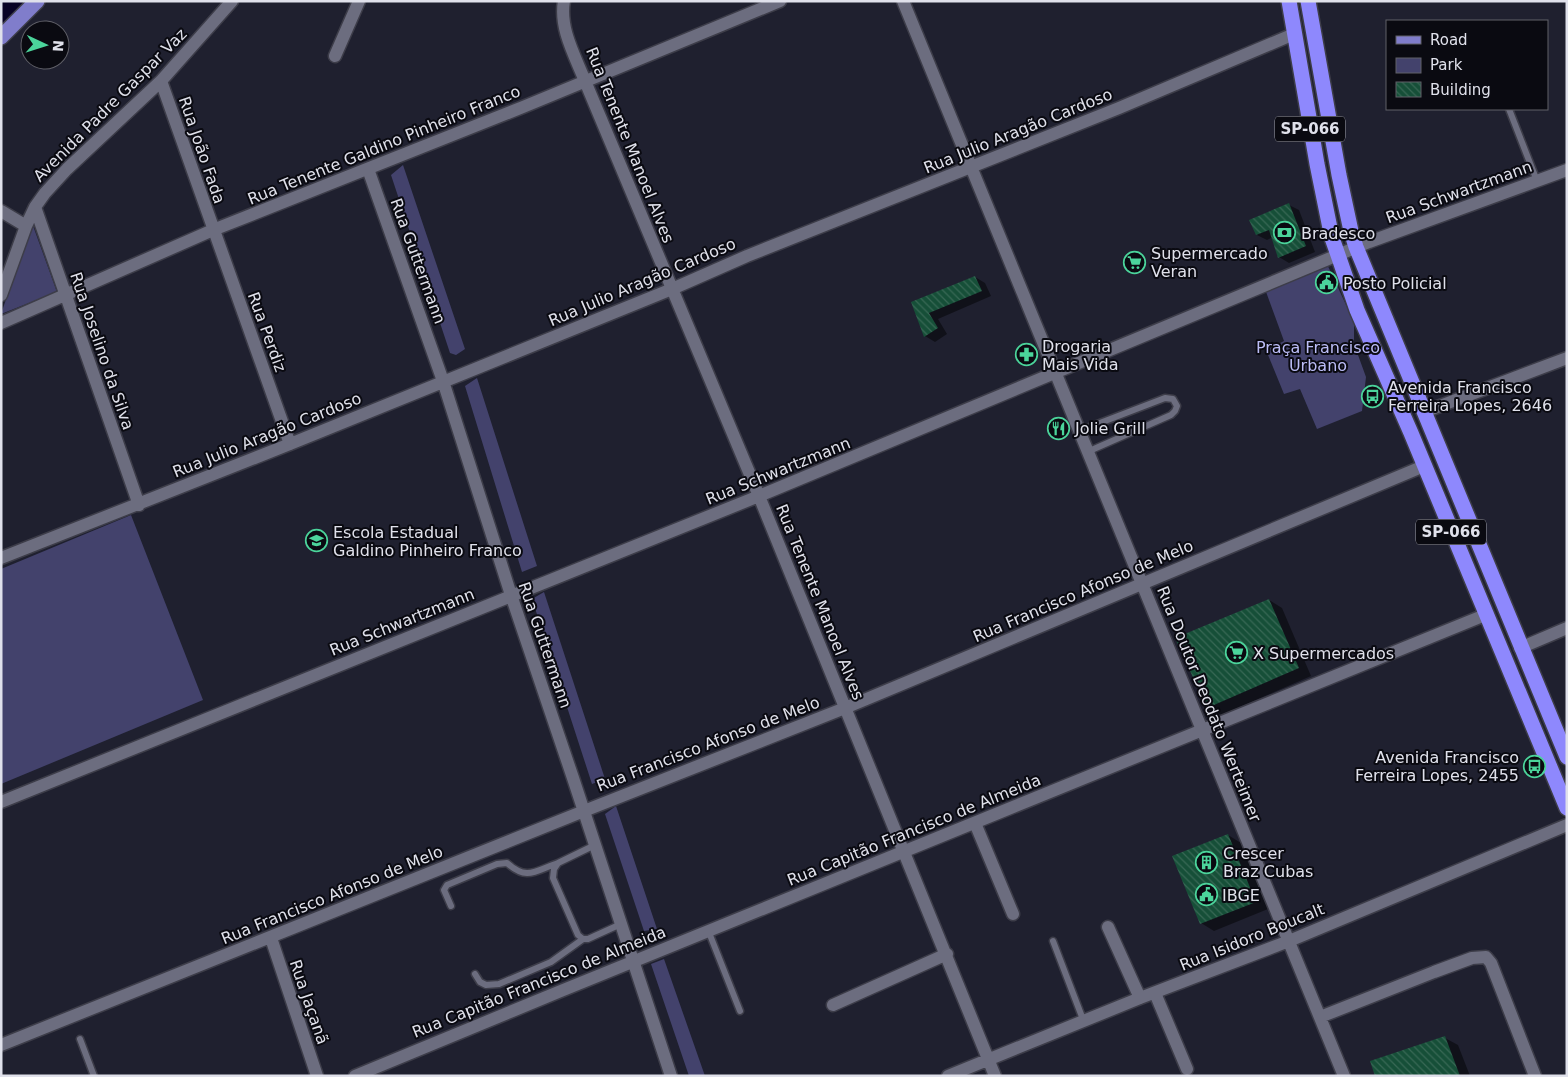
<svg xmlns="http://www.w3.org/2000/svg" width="1568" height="1077" viewBox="0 0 1568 1077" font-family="'DejaVu Sans',sans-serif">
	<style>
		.green { fill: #43426c }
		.shadow { fill: #0007 }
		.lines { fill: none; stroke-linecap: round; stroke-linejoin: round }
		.river { stroke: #080225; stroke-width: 24 }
		.building { fill: url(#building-back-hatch) }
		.lane-casing { stroke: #3d3d49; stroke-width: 9 }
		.street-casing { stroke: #3d3d49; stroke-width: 15 }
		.primary-casing { stroke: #3d3d49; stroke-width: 18 }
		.highway-casing { stroke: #3d3d49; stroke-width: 18 }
		.lane { stroke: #6c6d7f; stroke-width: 6 }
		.street { stroke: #6c6d7f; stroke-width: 12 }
		.primary { stroke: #807dcb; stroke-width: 15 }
		.highway { stroke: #8e88fd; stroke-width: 15 }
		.labels { text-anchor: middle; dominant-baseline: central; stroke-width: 4; stroke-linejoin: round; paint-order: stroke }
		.shield { fill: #0a0a11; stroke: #a0a0aa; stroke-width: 1 }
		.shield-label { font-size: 15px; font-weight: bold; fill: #e0e1eb }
		.street-label { font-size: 16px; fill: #e0e1eb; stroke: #0a0a11 }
		.poi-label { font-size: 16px; fill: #e0e1eb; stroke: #0a0a11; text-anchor: start }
		.park-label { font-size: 16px; fill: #bcbdf7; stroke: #0a0a11 }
	</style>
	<defs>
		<pattern id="building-back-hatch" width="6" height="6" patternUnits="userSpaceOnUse" patternTransform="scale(1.25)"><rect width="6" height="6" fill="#164f38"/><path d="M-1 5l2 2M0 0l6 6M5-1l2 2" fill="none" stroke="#386855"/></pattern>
	</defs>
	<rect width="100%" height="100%" fill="#1f202f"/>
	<!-- green -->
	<path class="green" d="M403,165l62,184 -9,6 -6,-2 -59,-178z
		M32,223l25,69 -56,22z
		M1326,262l28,60v22l12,33 -4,34 -45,18 -17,-40 -16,5 -18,-44 18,-9 -19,-52z
		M477,378l60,188 -15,6 -57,-186z
		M131,515l72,185 -202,84v-215z
		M544,592l61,187 -13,5 -60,-185z
		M616,806l41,123 -13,2 -39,-117z
		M664,959l41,117h-16l-38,-112z"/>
	<!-- shadow -->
	<path class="shadow" d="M1289,205l10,5 16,42 -26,11 -10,-6 -6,-20 -6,3 -10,-5z
		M975,277l10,6 6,13 -53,23 9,15 -12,8 -10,-6 -12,-34z
		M1269,600l13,8 29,68 -90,39 -13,-7z
		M1228,835l13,8 27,66 -54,22 -13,-8z
		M1445,1038l13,7 12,31h-94z"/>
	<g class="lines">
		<!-- river -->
		<path class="river" d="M1,13l11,-12"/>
	</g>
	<!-- building -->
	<path class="building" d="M1289,203l17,43 -28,12 -9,-28 -13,5 -7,-15z
		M975,276l7,15 -53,22 9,15 -14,9 -13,-35z
		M1269,599l30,69 -92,40 -32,-70z
		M1228,834l28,68 -56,22 -28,-68z
		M1445,1036l15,40h-85l-5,-15z"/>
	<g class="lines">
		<defs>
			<path id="lane" d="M1509,109l28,72
				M1079,431l86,-33 8,1 4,7 -2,5 -4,4 -84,37
				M595,845l-37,18 -4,6 -1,9 25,57 5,4h5l33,-15
				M451,906l-7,-16 3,-5 50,-21 10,-1c20,18 28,8 51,0
				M708,930l32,81
				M1053,941l31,81
				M475,974l5,8 6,3 13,-1 52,-22 32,-23
				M80,1039l14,37"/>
			<path id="street" d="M564,1c-5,27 11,55 21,80l174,415 236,580
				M903,1l441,1075
				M335,56l24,-55
				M161,81l129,363
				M368,169l75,212 68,214 62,183 98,298
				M35,207l104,298
				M1,211l25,15
				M1,295l25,-69 9,-19 10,-14 22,-24 94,-88 71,-80
				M1,323l212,-93 310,-123 257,-106
				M1424,412l143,-54
				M1,558l289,-114 382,-155 75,-33 372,-148 175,-74
				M1520,648l47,-20
				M1,802l758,-306 610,-254 198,-72
				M975,823l38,91
				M1108,927l32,71
				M271,938l46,138
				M1155,993l32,76
				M833,1005l114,-51
				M1320,1017l114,-45 38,-14 14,-1 5,6 44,113
				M1,1045l583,-234 261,-103 579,-242
				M355,1076c376,-156 754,-308 1130,-461
				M948,1076l192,-78 149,-57 278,-116"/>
			<path id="primary" d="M1,37l36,-36"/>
			<path id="highway" d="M1289,1l28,163 15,74 6,17 19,55 54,123 156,375
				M1308,1l31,174 12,56 5,16 211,510"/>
		</defs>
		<!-- lane casing -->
		<use href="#lane" class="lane-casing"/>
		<!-- street casing -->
		<use href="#street" class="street-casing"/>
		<!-- primary casing -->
		<use href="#primary" class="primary-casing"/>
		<!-- highway casing -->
		<use href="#highway" class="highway-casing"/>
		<!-- lane -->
		<use href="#lane" class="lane"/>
		<!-- street -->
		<use href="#street" class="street"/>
		<!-- primary -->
		<use href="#primary" class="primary"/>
		<!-- highway -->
		<use href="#highway" class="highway"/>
	</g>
	<!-- icons -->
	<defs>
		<symbol id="bank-ring" viewBox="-11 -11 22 22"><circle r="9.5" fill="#0a0a11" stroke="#4bd49b" stroke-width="1.5"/><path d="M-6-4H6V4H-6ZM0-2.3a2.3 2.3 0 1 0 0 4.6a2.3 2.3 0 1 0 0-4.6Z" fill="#4bd49b"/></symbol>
		<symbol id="supermarket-ring" viewBox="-11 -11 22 22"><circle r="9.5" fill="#0a0a11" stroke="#4bd49b" stroke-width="1.5"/><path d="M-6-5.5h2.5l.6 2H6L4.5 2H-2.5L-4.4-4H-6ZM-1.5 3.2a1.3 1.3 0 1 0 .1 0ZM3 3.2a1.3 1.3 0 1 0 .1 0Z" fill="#4bd49b"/></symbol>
		<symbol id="civic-ring" viewBox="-11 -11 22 22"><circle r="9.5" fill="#0a0a11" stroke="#4bd49b" stroke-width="1.5"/><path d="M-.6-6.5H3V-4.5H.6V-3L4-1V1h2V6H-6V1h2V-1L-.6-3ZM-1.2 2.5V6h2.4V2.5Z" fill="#4bd49b"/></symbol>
		<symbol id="pharmacy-ring" viewBox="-11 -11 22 22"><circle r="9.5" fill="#0a0a11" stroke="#4bd49b" stroke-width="1.5"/><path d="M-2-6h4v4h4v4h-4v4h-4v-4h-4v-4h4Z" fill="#4bd49b"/></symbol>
		<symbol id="bus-ring" viewBox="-11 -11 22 22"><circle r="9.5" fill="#0a0a11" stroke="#4bd49b" stroke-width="1.5"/><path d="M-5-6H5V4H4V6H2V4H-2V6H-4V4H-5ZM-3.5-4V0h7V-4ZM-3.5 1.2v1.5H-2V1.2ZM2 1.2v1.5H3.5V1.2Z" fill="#4bd49b"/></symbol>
		<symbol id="restaurant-ring" viewBox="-11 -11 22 22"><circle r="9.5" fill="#0a0a11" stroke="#4bd49b" stroke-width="1.5"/><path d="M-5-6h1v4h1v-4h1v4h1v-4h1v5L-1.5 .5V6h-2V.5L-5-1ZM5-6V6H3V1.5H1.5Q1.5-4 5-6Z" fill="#4bd49b"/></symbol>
		<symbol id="school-ring" viewBox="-11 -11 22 22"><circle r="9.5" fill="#0a0a11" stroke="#4bd49b" stroke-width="1.5"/><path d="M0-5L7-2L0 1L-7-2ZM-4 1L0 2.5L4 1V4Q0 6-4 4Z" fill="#4bd49b"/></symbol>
		<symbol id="building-ring" viewBox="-11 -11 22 22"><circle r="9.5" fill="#0a0a11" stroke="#4bd49b" stroke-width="1.5"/><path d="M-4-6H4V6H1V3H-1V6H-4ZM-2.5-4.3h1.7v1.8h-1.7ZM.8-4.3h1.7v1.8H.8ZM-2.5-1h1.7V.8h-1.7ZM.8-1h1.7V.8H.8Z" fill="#4bd49b"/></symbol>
	</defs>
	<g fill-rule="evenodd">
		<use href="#bank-ring" x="1272" y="220" width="25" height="25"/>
		<use href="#supermarket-ring" x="1122" y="250" width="25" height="25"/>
		<use href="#civic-ring" x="1314" y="270" width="25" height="25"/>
		<use href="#pharmacy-ring" x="1014" y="342" width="25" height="25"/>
		<use href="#bus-ring" x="1360" y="384" width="25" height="25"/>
		<use href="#restaurant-ring" x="1046" y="416" width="25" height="25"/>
		<use href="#school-ring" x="304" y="528" width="25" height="25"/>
		<use href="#supermarket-ring" x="1224" y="640" width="25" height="25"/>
		<use href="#bus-ring" x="1522" y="754" width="25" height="25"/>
		<use href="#building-ring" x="1194" y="850" width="25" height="25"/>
		<use href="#civic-ring" x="1194" y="882" width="25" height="25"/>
	</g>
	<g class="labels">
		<!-- shield labels -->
		<g class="shield">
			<rect x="1275" y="116.5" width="70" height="25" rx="4"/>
			<rect x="1416" y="519.5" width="70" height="25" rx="4"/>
		</g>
		<g class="shield-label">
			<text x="1310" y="129">SP-066</text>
			<text x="1451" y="532">SP-066</text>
		</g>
		<!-- street labels -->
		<g class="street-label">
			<text transform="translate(110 105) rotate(-45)">Avenida Padre Gaspar Vaz</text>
			<text transform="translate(1018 131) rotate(-22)">Rua Julio Aragão Cardoso</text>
			<text transform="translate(384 145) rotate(-22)">Rua Tenente Galdino Pinheiro Franco</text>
			<text transform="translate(630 145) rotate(68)">Rua Tenente Manoel Alves</text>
			<text transform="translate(202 150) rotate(71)">Rua João Fada</text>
			<text transform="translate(1459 192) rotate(-20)">Rua Schwartzmann</text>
			<text transform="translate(418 261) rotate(70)">Rua Guttermann</text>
			<text transform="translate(642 282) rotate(-23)">Rua Julio Aragão Cardoso</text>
			<text transform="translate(267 332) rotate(70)">Rua Perdiz</text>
			<text transform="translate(102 351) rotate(71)">Rua Joselino da Silva</text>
			<text transform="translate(267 435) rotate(-22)">Rua Julio Aragão Cardoso</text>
			<text transform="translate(778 471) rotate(-22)">Rua Schwartzmann</text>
			<text transform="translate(1083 591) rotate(-23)">Rua Francisco Afonso de Melo</text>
			<text transform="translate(820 602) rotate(68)">Rua Tenente Manoel Alves</text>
			<text transform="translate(402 622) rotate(-22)">Rua Schwartzmann</text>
			<text transform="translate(545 645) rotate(71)">Rua Guttermann</text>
			<text transform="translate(1209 704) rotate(68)">Rua Doutor Deodato Werteimer</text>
			<text transform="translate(708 744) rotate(-21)">Rua Francisco Afonso de Melo</text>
			<text transform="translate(914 830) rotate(-22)">Rua Capitão Francisco de Almeida</text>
			<text transform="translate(332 895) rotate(-22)">Rua Francisco Afonso de Melo</text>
			<text transform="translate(1252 937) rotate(-22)">Rua Isidoro Boucalt</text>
			<text transform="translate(539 982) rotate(-22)">Rua Capitão Francisco de Almeida</text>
			<text transform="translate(309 1002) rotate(71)">Rua Jaçanã</text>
		</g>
		<!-- poi labels -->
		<g class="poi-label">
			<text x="1301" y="233">Bradesco</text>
			<text x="1151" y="253">Supermercado<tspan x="1151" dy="18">Veran</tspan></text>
			<text x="1343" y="283">Posto Policial</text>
			<text x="1042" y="346">Drogaria<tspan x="1042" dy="18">Mais Vida</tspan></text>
			<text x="1388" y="387">Avenida Francisco<tspan x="1388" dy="18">Ferreira Lopes, 2646</tspan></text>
			<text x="1075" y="428">Jolie Grill</text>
			<text x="333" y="532">Escola Estadual<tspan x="333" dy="18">Galdino Pinheiro Franco</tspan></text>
			<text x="1253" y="653">X Supermercados</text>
			<text x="1519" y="757" text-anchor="end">Avenida Francisco<tspan x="1519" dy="18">Ferreira Lopes, 2455</tspan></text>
			<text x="1223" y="853">Crescer<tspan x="1223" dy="18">Braz Cubas</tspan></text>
			<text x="1222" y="895">IBGE</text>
		</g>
		<!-- park labels -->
		<g class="park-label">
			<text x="1318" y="347">Praça Francisco<tspan x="1318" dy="18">Urbano</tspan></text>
		</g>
	</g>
	<!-- border -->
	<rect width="1568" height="1077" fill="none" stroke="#e0e1eb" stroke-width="5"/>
	<!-- legend -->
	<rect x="1386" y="20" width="162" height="90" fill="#0a0a11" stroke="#606068"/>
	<rect x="1396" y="36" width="25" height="8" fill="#807dcb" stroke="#606068"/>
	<text x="1430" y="45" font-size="15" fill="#e0e1eb">Road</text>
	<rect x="1396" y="58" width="25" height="15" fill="#43426c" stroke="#606068"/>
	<text x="1430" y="70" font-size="15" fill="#e0e1eb">Park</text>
	<rect x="1396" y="82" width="25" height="15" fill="url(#building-back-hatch)" stroke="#606068"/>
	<text x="1430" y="95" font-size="15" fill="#e0e1eb">Building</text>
	<!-- north arrow -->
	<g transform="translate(45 45) rotate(94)"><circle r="24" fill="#0a0a11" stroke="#606068"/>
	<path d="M0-4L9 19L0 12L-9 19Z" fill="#4bd49b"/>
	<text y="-8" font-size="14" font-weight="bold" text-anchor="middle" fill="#e0e1eb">N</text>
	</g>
</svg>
